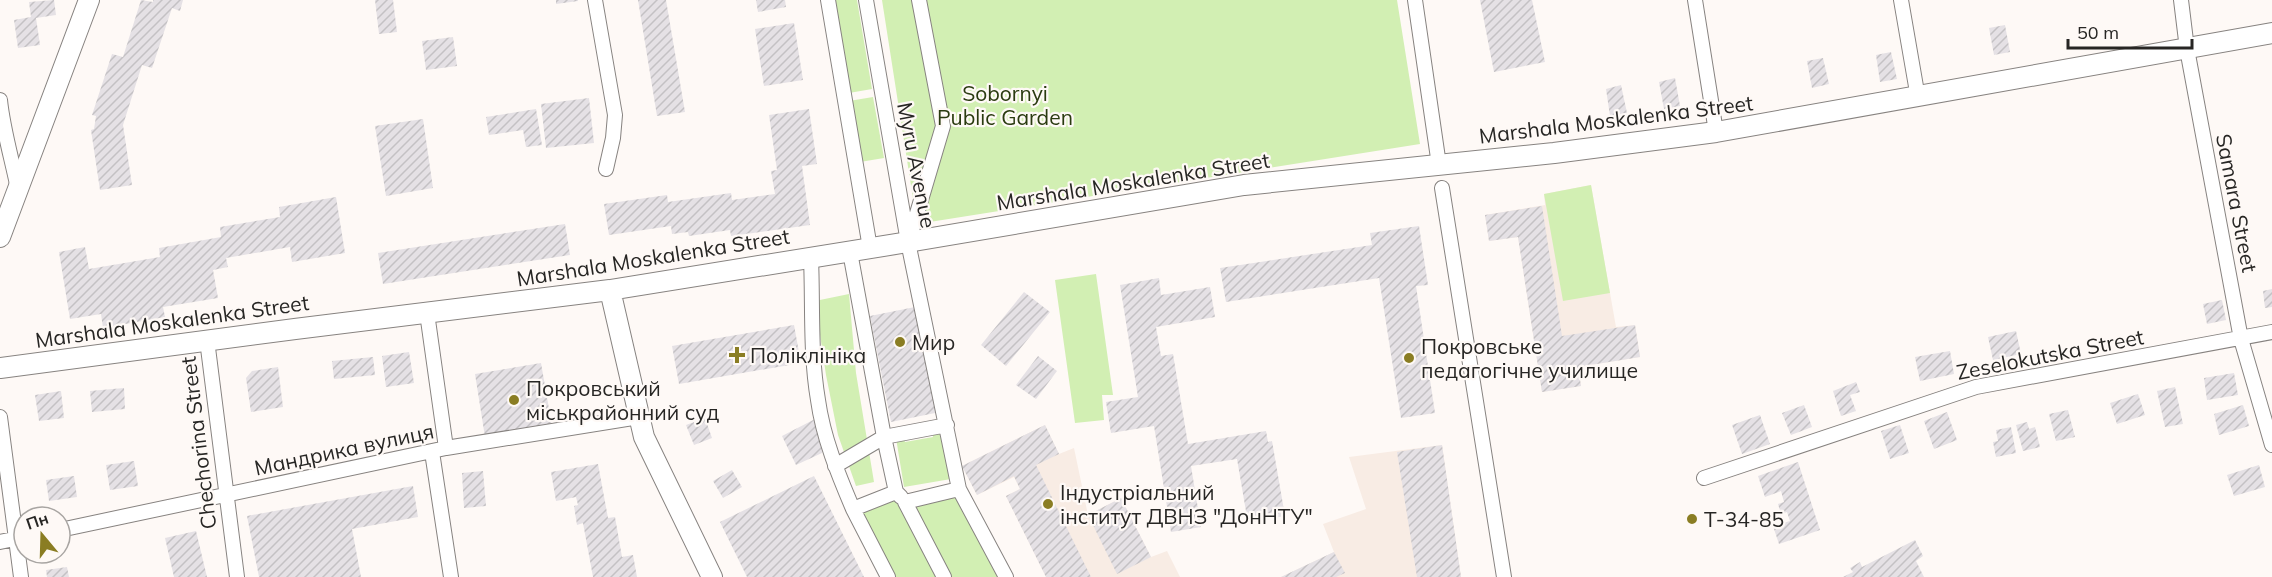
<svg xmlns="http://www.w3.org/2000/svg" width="2272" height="577" viewBox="0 0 2272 577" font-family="Mulish,sans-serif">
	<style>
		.built { fill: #f8ece4 }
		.green { fill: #d2efb3 }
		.building { fill: url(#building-hatch) }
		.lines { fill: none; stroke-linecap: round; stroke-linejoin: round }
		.street-casing { stroke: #878380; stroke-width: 16 }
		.secondary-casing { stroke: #878380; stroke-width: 22 }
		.street { stroke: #fff; stroke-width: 14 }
		.secondary { stroke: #fff; stroke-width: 20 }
		.poi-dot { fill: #8a7d23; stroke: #fef9f6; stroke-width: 2 }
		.labels { text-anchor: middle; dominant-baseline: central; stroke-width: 4.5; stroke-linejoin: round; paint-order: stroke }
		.park-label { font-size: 21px; fill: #2a3b10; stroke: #fef9f6 }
		.street-label { font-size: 21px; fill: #272624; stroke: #fef9f6 }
		.poi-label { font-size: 21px; fill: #272624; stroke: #fef9f6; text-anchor: start }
	</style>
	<defs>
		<pattern id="building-hatch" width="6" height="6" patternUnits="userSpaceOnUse" patternTransform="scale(1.5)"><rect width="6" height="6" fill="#e5e1e5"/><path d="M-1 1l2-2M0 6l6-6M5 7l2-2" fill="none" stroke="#c4c1c4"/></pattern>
	</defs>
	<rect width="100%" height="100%" fill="#fef9f6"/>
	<!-- built -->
	<path class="built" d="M1591,185l25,142 19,-2 5,32 -62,10 3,19 -39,6 -24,-155 -29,4 -4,-26 60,-10 -1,-11z
		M1045,425l14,29 15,-6 14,67 33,-17 30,59 16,-6 13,26h-134l-40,-81 14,-7 -6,-12 -37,18 -15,-29z
		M1442,445l19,132h-180l53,-25 -11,-28 43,-15 -17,-52z"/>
	<!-- green -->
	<path class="green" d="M833,0h24l15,89 -23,4z
		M882,0h515l23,144 -503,80z
		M873,97l11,61 -24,4 -11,-61z
		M1591,185l19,108 -47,8 -19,-107z
		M1096,274l17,121h-11l2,25 -29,3 -20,-143z
		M849,294l7,79 18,109 -18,4 -18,-51 -12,-60 -11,-74z
		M942,431l9,48 -47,8 -8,-49 8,-1 1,5 28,-5v-5z
		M959,489l46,88h-117l-35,-68 43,-17 9,10z"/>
	<!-- building -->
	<path class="building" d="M54,0l2,15 -20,3 4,27 -22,3 -4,-28 17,-3 -2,-15z
		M141,0l12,2v-2h30l-3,11 -8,-3 -20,60 -10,-3 -19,60 9,60 -32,5 -9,-60 3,-1 2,-13 -4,-1 20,-61 11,3z
		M375,0h18l4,32 -18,2z
		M556,0h22v1l-22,3z
		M638,0h28l19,112 -28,4z
		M756,0h29l1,7 -28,5z
		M1480,0h52l13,62 -51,10z
		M794,23l9,57 -39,6 -9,-57z
		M2005,25l5,27 -16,3 -5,-27z
		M453,37l4,29 -31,4 -4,-29z
		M1891,52l6,27 -17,3 -4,-27z
		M1823,58l6,26 -17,4 -5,-27z
		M1675,78l5,28 -16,3 -5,-27z
		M1621,85l6,28 -17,3 -4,-27z
		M589,98l5,45 -48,5 -5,-44z
		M536,109l6,36 -16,2 -3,-17 -34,5 -3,-18z
		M809,109l8,55 -15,2 8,59 -79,11 -1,-6 -41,6 -1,-4 -16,2 -1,-8 -62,9 -5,-31 63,-9 1,7 63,-9 1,7 43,-6 -4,-23 6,-1 -8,-55z
		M423,119l10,69 -47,8 -11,-70z
		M336,197l9,56 -53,9 -2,-15 -64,11 2,9 -15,3 5,28 -55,9 2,10 -62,11 -2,-14 -31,5 -11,-67 26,-5 4,22 71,-12 -1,-9 62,-11 -1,-10 60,-10 -1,-10z
		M1542,206l20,130 73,-11 5,32 -62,10 3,19 -39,6 -24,-155 -29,4 -4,-26z
		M565,224l5,31 -187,29 -5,-31z
		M1419,226l9,59 -12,1 19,127 -34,5 -22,-140 -153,24 -6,-34 152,-23 -2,-12z
		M1159,278l2,17 49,-8 5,30 -59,10 5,29 12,-2 15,90 78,-13 2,11 4,-1 13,75 -37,7 -11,-64 -46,7 10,61 -30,5 -17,-106 -43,7 -5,-31 32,-5 -18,-112z
		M2272,289v18l-7,1 -2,-17z
		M1024,292l26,20 -44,54 -25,-21z
		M2222,300l4,20 -19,4 -4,-20z
		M920,306l20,106 -49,10 -21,-106z
		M794,325l7,38 -122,21 -7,-38z
		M2016,331l5,23 -28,6 -5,-23z
		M1950,351l4,23 -34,7 -5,-24z
		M409,352l5,31 -28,4 -4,-31z
		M1038,356l19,15 -21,28 -20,-14z
		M373,357l2,18 -41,4 -2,-18z
		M541,363l11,63 -67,11 -10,-63z
		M278,367l5,40 -32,5 -5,-34 6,-7z
		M2234,373l4,22 -31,5 -3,-22z
		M1856,382l4,10 -10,3 6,16 -15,5 -8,-25z
		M2175,387l8,37 -18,3 -8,-36z
		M124,388l1,21 -33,3 -2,-21z
		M61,391l3,27 -25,3 -4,-26z
		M2138,394l7,21 -28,9 -7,-21z
		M1804,405l8,22 -21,8 -9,-22z
		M2243,405l6,21 -30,9 -5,-21z
		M2068,410l7,27 -19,4 -7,-27z
		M1947,412l10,28 -23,9 -10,-28z
		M1760,415l10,29 -28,10 -10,-29z
		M705,418l7,20 -18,7 -8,-20z
		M815,419l10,21 -3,13 -26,12 -14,-29z
		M2027,422l2,7 6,-2 5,20 -17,4 -7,-26z
		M1045,425l14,29 -23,11 55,112h-45l-40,-81 14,-7 -6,-13 -37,19 -15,-29z
		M1900,425l9,28 -19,6 -9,-28z
		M2011,427l5,26 -20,4 -3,-15 5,-1 -2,-11z
		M1442,445l19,132h-44l-20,-125z
		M134,461l4,25 -28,4 -4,-25z
		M1798,462l22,68 -41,14 -6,-18 17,-5 -3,-9 -6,2 -3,-10 6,-2 -3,-11 -16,6 -7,-21z
		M598,464l10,54 7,-1 7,40 11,-2 4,22h-44l-10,-54 -6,2 -3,-19 4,-1 -2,-8 -20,4 -5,-29z
		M2259,465l6,22 -31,9 -7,-21z
		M732,470l10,17 -19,11 -10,-17z
		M483,471l3,35 -22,2 -2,-35z
		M74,476l3,21 -28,4 -3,-21z
		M814,476l50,101h-117l-27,-55z
		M413,486l5,31 -66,12 9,48h-102l-12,-61z
		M1121,498l30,59 -34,17 -29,-59z
		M196,531l11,46h-33l-9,-39z
		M1915,540l8,16 -7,5 8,16h-81l10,-5 -3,-4 10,-6 2,5z
		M1334,552l11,21 -9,4h-55z
		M67,567l2,10h-22l-1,-7z"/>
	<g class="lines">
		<defs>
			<path id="street" d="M595,0l20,115 -2,23 -7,31
				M828,0l42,248
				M866,0l42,242 51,247 47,88
				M1415,0l24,165
				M1695,0l21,132
				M1901,0l17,98
				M2181,0l6,49 54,290 31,106
				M0,100c3,30 12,59 18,89
				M1442,188l62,389
				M910,237l33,-111 -24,-126
				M850,252l34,185 12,55
				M811,258c2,46 -1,95 7,142 5,37 20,74 35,109
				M427,313l19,135
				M207,340l30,237
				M0,417l21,160
				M432,452l19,125
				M835,466l49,-29 63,-12
				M1704,478l272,-91 296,-55
				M60,530l386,-82 193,-31
				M0,542l24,-5
				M888,577l-35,-68 43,-17 5,5
				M944,577l-39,-75 54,-13"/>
			<path id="secondary" d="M0,237l89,-237
				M610,290l34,147 68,140
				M0,368l295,-39 315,-39 298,-48 336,-57 310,-32 162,-21 556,-99"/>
		</defs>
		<!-- street casing -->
		<use href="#street" class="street-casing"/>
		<!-- secondary casing -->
		<use href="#secondary" class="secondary-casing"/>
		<!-- street -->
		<use href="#street" class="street"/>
		<!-- secondary -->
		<use href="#secondary" class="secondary"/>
	</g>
	<!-- markers -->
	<g class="poi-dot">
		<circle cx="900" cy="342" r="6"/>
		<path d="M734 346h6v6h6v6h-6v6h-6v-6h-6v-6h6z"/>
		<circle cx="1409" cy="358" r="6"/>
		<circle cx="514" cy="400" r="6"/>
		<circle cx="1048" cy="504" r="6"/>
		<circle cx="1692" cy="519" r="6"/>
	</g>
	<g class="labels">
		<!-- park labels -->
		<g class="park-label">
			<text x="1005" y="93">Sobornyi<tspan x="1005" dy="24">Public Garden</tspan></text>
		</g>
		<!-- street labels -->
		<g class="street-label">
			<text transform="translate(1616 119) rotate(-7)">Marshala Moskalenka Street</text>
			<text transform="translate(917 165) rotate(79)">Myru Avenue</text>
			<text transform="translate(1133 181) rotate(-9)">Marshala Moskalenka Street</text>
			<text transform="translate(2237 203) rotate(79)">Samara Street</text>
			<text transform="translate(653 257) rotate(-9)">Marshala Moskalenka Street</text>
			<text transform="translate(172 321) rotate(-8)">Marshala Moskalenka Street</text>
			<text transform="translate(2050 354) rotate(-11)">Zeselokutska Street</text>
			<text transform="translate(198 443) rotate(-97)">Chechorina Street</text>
			<text transform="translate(344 449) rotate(-12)">Мандрика вулиця</text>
		</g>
		<!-- poi labels -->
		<g class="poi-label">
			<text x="912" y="342">Мир</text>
			<text x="1421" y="346">Покровське<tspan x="1421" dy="24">педагогічне училище</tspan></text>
			<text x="750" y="355">Поліклініка</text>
			<text x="526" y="388">Покровський<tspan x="526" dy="24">міськрайонний суд</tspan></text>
			<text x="1060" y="492">Індустріальний<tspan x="1060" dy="24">інститут ДВНЗ "ДонНТУ"</tspan></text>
			<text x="1704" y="519">Т-34-85</text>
		</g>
	</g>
	<!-- north arrow -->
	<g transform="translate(42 535) rotate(341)"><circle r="28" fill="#fef9f6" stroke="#a8a5a2" stroke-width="1.5"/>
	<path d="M0-4.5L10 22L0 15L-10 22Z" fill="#8a7d23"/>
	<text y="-9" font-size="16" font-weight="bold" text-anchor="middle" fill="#272624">Пн</text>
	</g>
	<!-- scale -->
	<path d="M2068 39v9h124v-9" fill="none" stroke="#272624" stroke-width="3"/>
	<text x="2077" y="39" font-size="18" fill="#272624" stroke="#fef9f6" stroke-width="4.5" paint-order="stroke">50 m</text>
</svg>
